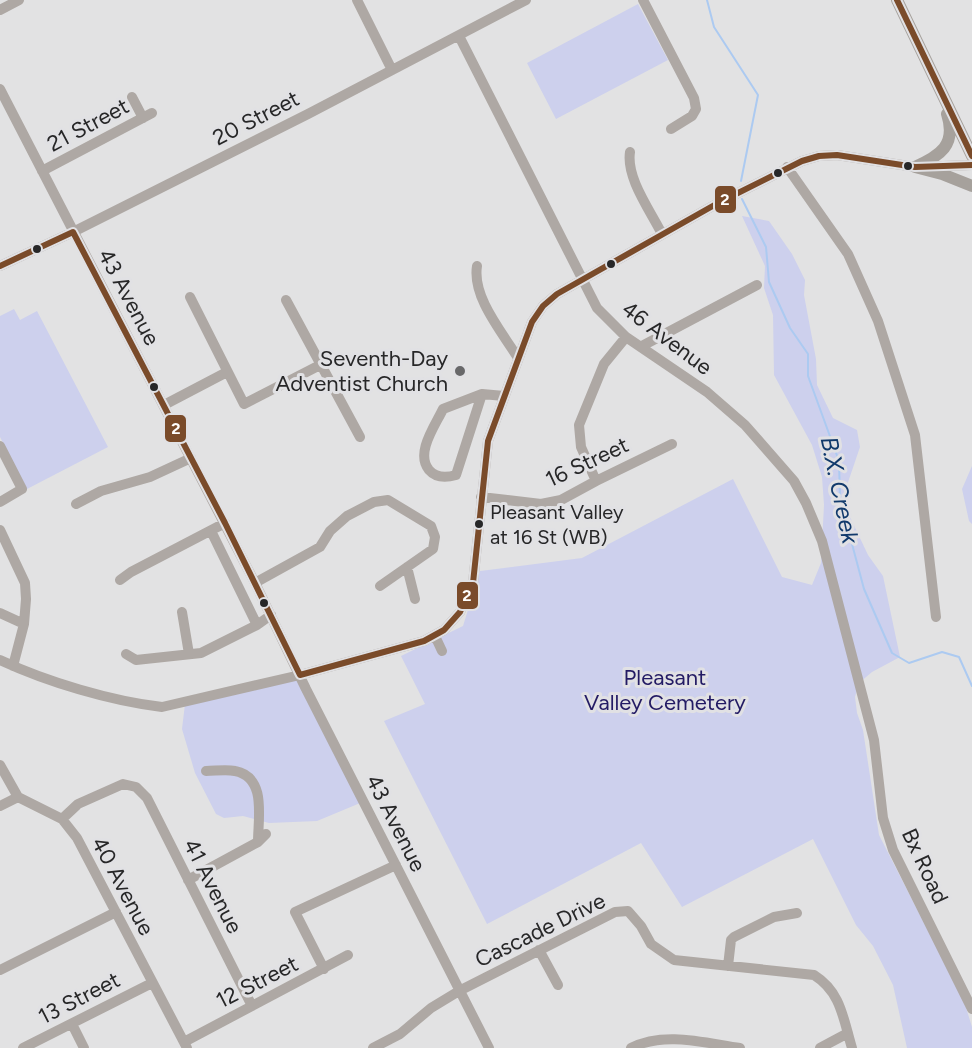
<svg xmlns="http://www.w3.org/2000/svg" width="972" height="1048" viewBox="0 0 972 1048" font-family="Figtree,sans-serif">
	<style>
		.green { fill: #cdd0ed }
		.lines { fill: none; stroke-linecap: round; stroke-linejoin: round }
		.stream { stroke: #accaf1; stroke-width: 2 }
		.minor { stroke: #aea8a4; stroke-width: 10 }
		.major { stroke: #a6a19c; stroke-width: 12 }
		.bus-1-casing { stroke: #e1e1e4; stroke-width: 10 }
		.bus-1 { stroke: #7a4b2a; stroke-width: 6 }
		.bus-dot { fill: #272728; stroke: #e1e1e4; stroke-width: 2 }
		.poi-dot { fill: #686869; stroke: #e1e1e4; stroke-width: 2 }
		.labels { text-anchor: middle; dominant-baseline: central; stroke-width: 6; stroke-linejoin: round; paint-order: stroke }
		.bus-label { font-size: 20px; fill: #272728; stroke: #e1e1e4; text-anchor: start }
		.street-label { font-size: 22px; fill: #272728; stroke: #e1e1e4 }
		.poi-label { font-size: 22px; fill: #272728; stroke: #e1e1e4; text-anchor: end }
		.park-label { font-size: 22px; fill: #231b64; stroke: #e1e1e4 }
		.water-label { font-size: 24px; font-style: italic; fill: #113a6c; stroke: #e1e1e4 }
		.line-badge { stroke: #e1e1e4; stroke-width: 2 }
		.badge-label { font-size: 16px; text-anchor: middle; font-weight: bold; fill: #fff }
	</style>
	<rect width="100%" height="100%" fill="#e2e2e3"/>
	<!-- green -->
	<path class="green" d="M638,4l30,56 -112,59 -29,-56z
		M742,216l27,5 23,33 13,26 -1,15 12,64 1,26 16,33 24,12 3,17 -18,53 26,55 15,21 17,81 -28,15 -13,11 -4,14 2,16 6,17 16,105 85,166 8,26v21h-65l-14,-63 -20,-39 -17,-21 -43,-86 -131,68 -41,-64 -154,81 -103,-203 41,-17 -24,-48 62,-30 17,-55 102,-13 151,-79 49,98 30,8 9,-22 3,-58 -2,-28 -10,-32 -38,-70 -1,-60 -9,-27 1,-22z
		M14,309l6,11 17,-9 71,136 -81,42 -27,-52v-121z
		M972,466v58l-3,-3 -7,-32z
		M295,673l70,128 -48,20 -48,2 -26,-7 -19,2 -8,-4 -21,-41 -13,-44 3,-25z"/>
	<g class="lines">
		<!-- stream -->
		<path class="stream" d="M707,0l7,27 44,68 -17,86
			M742,199l24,48 3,35 21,46 18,26v22l31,85 1,38 24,90 28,64 17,10 33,-11 17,5 13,29"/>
		<!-- minor -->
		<path class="minor" d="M357,0l35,70
			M643,0l51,98 2,11 -4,7 -21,13
			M0,10l19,-10
			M459,36l138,272 29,29 81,55 38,33 49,56 12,22 16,38 52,199 9,78 10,32 79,159
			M0,89l255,494 51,106 183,359
			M132,97l11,21
			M630,152c-4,26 20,58 32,82
			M787,167l61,87 30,67 37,114 21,182
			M42,171l110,-58
			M0,266l73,-34 235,-118 218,-114
			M477,266c-5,31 25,66 41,92
			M190,297l54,107 76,-39
			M286,300l74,137
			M642,346l115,-61
			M482,394l-26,81c-10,3 -20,3 -27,-5 -14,-17 6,-44 14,-61l39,-15 22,2
			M164,405l63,-33
			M0,446l22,43 -22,13
			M596,481l-15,-34 -2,-22 25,-61 22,-27
			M481,497l60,7 20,-4 35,-19 76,-37
			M76,504l25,-13 49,-14 41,-19
			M0,530l25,53 1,16 -2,25 -11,42
			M211,531l46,94
			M407,567l8,32
			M120,580l11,-8 94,-49
			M255,583l65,-36 10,-16 17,-15 27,-14 14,-2 43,26 4,11 -2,12 -53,37
			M182,612l7,42
			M0,613l24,11
			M435,636l7,15
			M126,654l10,6 65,-7 56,-28 14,-10
			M0,660c47,22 111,41 162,47l138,-32 124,-34 20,-11 16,-18 13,-29 15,-142 44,-119 11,-16 14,-12 161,-91 84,-42 17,-5 18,-1 78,12 57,-2
			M0,765l18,32 44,22 15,19 110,210
			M206,771c9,0 20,-2 29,0 32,6 23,47 23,71
			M0,806l18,-9
			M62,819l16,-15 45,-20 13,3 11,11 105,208
			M188,880l70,-38 8,-8
			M539,950l19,35
			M728,966l3,-26 3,-3 40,-20 23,-4
			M324,969l-29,-57 101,-47
			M0,970l116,-58
			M72,1024l12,24
			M184,1042l164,-87
			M23,1048l129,-65
			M373,1048l27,-14 31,-26 28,-17 156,-79 13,-1 13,15 10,18 23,16 140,15c27,17 29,43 38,73
			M631,1048c33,-17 74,-5 109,0
			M820,1048l28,-15"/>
		<!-- major -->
		<path class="major" d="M897,0l75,156
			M915,167c25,-11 42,-22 32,-53
			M915,167l27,7 30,12"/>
		<defs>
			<path id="bus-1" d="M897,0l75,156
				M0,266l73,-34 152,291 75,152 124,-34 20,-11 16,-18 13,-29 15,-142 44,-119 11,-16 14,-12 161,-91 84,-42 17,-5 18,-1 78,12 57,-2"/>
		</defs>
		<!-- bus-1 casing -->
		<use href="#bus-1" class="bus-1-casing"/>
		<!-- bus-1 -->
		<use href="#bus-1" class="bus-1"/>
	</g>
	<!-- markers -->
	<g class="bus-dot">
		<circle cx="908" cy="166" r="5"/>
		<circle cx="778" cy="173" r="5"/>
		<circle cx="37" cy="249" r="5"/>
		<circle cx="611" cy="264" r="5"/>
		<circle cx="154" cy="387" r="5"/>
		<circle cx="479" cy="524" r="5"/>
		<circle cx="264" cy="603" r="5"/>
	</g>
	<circle class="poi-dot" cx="460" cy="371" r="6"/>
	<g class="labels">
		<!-- bus labels -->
		<g class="bus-label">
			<text x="490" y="512">Pleasant Valley<tspan x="490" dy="25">at 16 St (WB)</tspan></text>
		</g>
		<!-- street labels -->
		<g class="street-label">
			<text transform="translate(256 118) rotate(-27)">20 Street</text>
			<text transform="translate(88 125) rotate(-28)">21 Street</text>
			<text transform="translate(129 297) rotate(62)">43 Avenue</text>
			<text transform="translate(667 338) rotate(37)">46 Avenue</text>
			<text transform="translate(587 462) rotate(-25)">16 Street</text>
			<text transform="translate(396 823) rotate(63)">43 Avenue</text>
			<text transform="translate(925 866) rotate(65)">Bx Road</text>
			<text transform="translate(123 886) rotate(62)">40 Avenue</text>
			<text transform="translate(213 886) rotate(63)">41 Avenue</text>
			<text transform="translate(540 930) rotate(-26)">Cascade Drive</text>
			<text transform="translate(257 982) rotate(-27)">12 Street</text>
			<text transform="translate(79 998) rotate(-27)">13 Street</text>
		</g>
		<!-- poi labels -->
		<g class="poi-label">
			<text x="448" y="358">Seventh-Day<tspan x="448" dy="25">Adventist Church</tspan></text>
		</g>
		<!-- park labels -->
		<g class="park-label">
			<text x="665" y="677">Pleasant<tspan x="665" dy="25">Valley Cemetery</tspan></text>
		</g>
		<!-- water labels -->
		<g class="water-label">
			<text transform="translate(840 490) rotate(78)">B.X. Creek</text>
		</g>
	</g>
	<g class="line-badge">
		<rect x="714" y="185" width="23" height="29" rx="6" fill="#7a4b2a"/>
		<rect x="164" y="414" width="23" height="29" rx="6" fill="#7a4b2a"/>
		<rect x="456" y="581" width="23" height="29" rx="6" fill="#7a4b2a"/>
	</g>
	<g class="badge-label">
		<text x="725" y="205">2</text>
		<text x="176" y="434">2</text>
		<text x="467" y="601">2</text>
	</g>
</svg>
